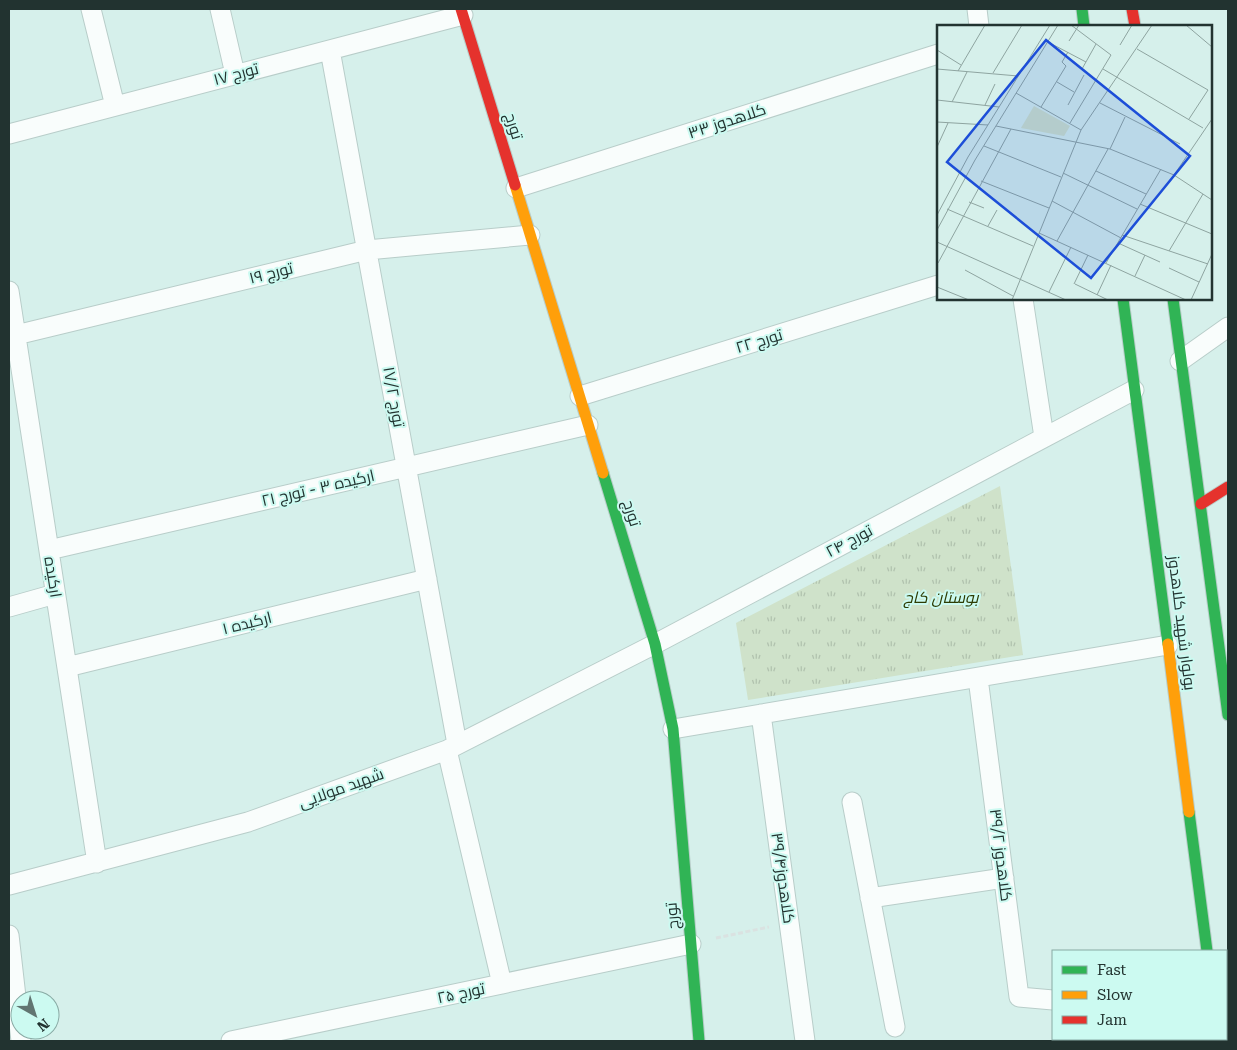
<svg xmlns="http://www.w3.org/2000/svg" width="1237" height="1050" viewBox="0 0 1237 1050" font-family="'Roboto Serif',Cairo,serif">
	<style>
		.park { fill: url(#park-tufts) }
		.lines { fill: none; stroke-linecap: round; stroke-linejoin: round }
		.street-casing { stroke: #b8cdc9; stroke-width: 21 }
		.fast-casing { stroke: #b8cdc9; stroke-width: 13 }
		.slow-casing { stroke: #b8cdc9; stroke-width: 13 }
		.jam-casing { stroke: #b8cdc9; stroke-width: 13 }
		.path { stroke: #dae2e1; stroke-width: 3; stroke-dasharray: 5 2.5; stroke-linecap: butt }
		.street { stroke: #f9fdfc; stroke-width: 19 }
		.fast { stroke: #30b455; stroke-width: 11 }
		.slow { stroke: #ff9f0a; stroke-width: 11 }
		.jam { stroke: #e5322d; stroke-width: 11 }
		.labels { text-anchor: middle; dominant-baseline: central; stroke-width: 4; stroke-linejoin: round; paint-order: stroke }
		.street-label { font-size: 16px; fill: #223330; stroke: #ccfaf1 }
		.park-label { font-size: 16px; font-style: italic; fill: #2d3b02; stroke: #ccfaf1 }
		.inset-road { fill: none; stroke: #8ea4a0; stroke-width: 1 }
		.view { fill: #1d4ed8; fill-opacity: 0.15; stroke: #1d4ed8; stroke-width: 2.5 }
		.inset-edge { fill: none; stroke: #223330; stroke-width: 2.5 }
	</style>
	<defs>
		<pattern id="park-tufts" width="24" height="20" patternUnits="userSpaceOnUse" patternTransform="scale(1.25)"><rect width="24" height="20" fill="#cfe2ca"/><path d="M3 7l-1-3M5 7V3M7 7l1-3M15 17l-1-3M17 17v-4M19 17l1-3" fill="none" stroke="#b1c2ae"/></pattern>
	</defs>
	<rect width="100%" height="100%" fill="#d6f0eb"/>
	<!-- park -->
	<path class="park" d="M1000,486l23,169 -275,45 -12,-77z"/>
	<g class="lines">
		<defs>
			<path id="street" d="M91,9l24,97
				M220,9l15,65
				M977,9l2,17
				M330,50l127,694
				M9,134l454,-119
				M516,188l422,-134
				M9,291l88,572
				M1023,299l21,138
				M16,335l351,-85 163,-15
				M1180,361l48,-34
				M580,396l358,-111
				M49,550l539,-125
				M9,607l46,-13
				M67,667l360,-88
				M978,678l41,319 34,3
				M761,714l44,327
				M673,729l495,-84
				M447,750l55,234
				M852,802l43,225
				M9,885l239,-63 199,-72 208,-106 479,-254
				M870,898l134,-20
				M9,935l12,106
				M1064,1039v2
				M231,1041l460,-97"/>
			<path id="fast" d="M1082,9l2,17
				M1123,299l45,345
				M1173,299l55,416
				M603,473l52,171 18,85 26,312
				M1189,812l18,139
				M1218,1039v2"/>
			<path id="slow" d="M515,185l88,288
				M1168,644l21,168"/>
			<path id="jam" d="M461,9l54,176
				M1132,9l3,17
				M1201,504l27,-17"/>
		</defs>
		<!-- street casing -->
		<use href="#street" class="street-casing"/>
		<!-- fast casing -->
		<use href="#fast" class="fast-casing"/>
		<!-- slow casing -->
		<use href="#slow" class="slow-casing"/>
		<!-- jam casing -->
		<use href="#jam" class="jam-casing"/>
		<!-- path -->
		<path class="path" d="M716,938l53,-11"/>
		<!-- street -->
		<use href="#street" class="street"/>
		<!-- fast -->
		<use href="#fast" class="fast"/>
		<!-- slow -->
		<use href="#slow" class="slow"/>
		<!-- jam -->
		<use href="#jam" class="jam"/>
	</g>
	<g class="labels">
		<!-- street labels -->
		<g class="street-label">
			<text transform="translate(236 74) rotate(-15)">تورج ۱۷</text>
			<text transform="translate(727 121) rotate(-18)">کلاهدوز ۳۳</text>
			<text transform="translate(514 126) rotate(73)">تورج</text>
			<text transform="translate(271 273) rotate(-14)">تورج ۱۹</text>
			<text transform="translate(759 341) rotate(-17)">تورج ۲۲</text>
			<text transform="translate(394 397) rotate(80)">تورج ۱۷/۲</text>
			<text transform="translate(318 488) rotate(-13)">ارکیده ۳ - تورج ۲۱</text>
			<text transform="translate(632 513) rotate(73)">تورج</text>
			<text transform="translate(849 541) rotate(-28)">تورج ۲۴</text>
			<text transform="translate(53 577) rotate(81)">ارکیده</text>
			<text transform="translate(247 623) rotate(-14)">ارکیده ۱</text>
			<text transform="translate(1182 623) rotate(83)">بولوار شهید کلاهدوز</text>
			<text transform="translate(341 788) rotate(-20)">شهید مولایی</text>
			<text transform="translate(1001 855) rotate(83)">کلاهدوز ۳۹/۲</text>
			<text transform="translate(783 878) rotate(82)">کلاهدوز۳۹/۴</text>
			<text transform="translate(672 916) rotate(-95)">تورج</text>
			<text transform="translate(461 993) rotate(-12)">تورج ۲۵</text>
		</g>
		<!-- park labels -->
		<g class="park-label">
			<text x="941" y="597">بوستان کاج</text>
		</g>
	</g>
	<!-- overview -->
	<g transform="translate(937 25)">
		<rect width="275" height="275" fill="#d6f0eb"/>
		<path d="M97,81l36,20 -6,10 -43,-8z" fill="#cfe2ca"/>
		<path class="inset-road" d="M249,0l26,22M132,16l10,-16M111,17l38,20M183,20l12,-20M200,24l71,41 -19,29M0,25l24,15M0,44l81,7M145,44l14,-25M166,44l100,59M21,46l27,-46M56,48l29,-48M120,57l17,10M79,68l65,37M0,75l62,7M15,77l15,-30M163,78l80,41M48,80l10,-21M131,80l16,-30M104,82l25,-41 -4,-4 6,-10M0,97l51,3M133,98l41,-68 -40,-30M59,101l114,23 64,26 38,25M47,121l77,31M0,122l11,-24M173,124l15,-32M159,146l50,23M126,148l74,36M237,150l38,-56M44,156l68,27M115,176l69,37M32,177l15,6M203,179l72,30M10,184l86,37M0,190l31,-58 82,-132M51,201l9,-16M0,205l38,-70 83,-135M102,208l147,67M185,210l86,29M120,216l51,-92M0,217l129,58M181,218l42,19M232,226l34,-57M1,238l73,-134M169,238l55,-94M232,243l30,14M28,245l48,26M198,251l10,-21M137,259l14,-29M138,259l33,16M0,262l32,13M112,267l22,-45M160,270l14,-30M75,275l69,-170 71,-105M254,275l21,-46"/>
		<path class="view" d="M109,15l144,116 -99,122 -144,-116z"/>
		<rect width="275" height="275" class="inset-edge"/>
	</g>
	<!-- border -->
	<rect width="1237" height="1050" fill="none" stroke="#223330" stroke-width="20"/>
	<!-- legend -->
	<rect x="1052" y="950" width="175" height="90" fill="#ccfaf1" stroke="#88aaa4"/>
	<rect x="1062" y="966" width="25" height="8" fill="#30b455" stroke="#88aaa4"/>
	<text x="1097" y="975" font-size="15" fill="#223330">Fast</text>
	<rect x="1062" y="991" width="25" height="8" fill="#ff9f0a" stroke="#88aaa4"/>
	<text x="1097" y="1000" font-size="15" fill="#223330">Slow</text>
	<rect x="1062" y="1016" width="25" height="8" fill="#e5322d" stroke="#88aaa4"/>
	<text x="1097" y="1025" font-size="15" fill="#223330">Jam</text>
	<!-- north arrow -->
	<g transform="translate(35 1015) rotate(141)"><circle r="24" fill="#ccfaf1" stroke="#88aaa4"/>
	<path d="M0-4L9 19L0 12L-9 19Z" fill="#617571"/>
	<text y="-8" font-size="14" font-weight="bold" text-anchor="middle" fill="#223330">N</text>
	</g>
</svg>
